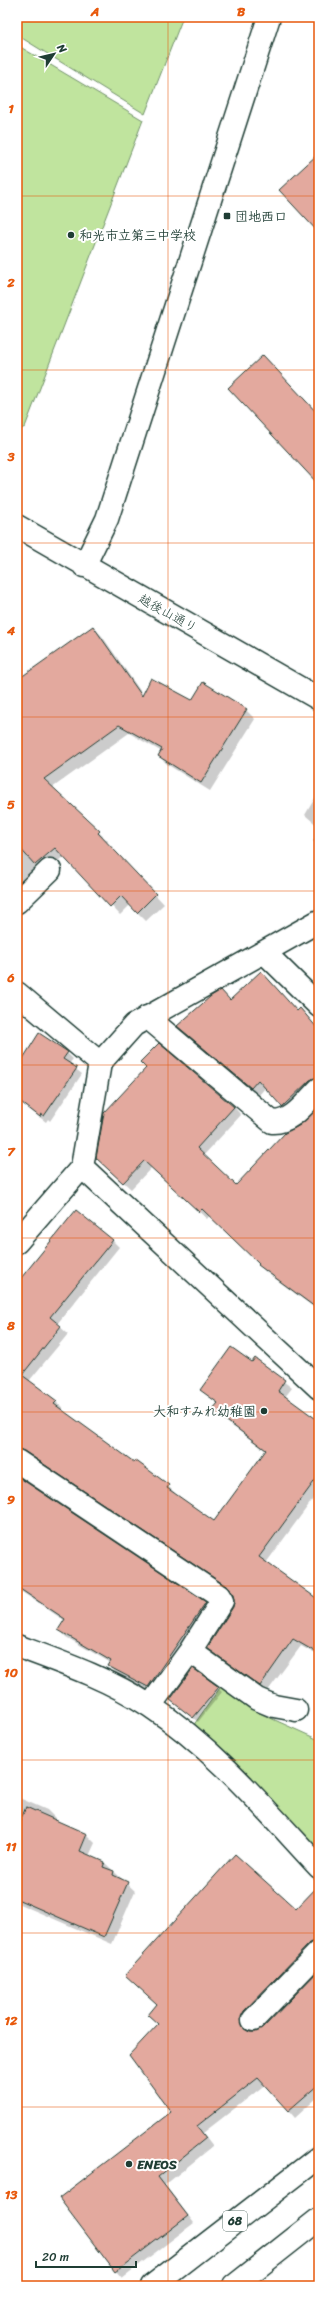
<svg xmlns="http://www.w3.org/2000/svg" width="336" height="2303" viewBox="0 0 336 2303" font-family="Sriracha,'Klee One',sans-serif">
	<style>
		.green { fill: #c0e49e; stroke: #709069 }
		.shadow { fill: #0003 }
		.building { fill: #e3a99e; stroke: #1f3d34 }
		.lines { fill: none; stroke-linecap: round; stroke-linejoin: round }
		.minor-casing { stroke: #1f3d34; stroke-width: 25 }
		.major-casing { stroke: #1f3d34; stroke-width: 25 }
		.minor { stroke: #fff; stroke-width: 22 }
		.major { stroke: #fff; stroke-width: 22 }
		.grid { fill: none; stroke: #e8590c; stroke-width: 1; stroke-opacity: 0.55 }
		.poi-dot { fill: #1f3d34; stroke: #fff; stroke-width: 1.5 }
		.labels { text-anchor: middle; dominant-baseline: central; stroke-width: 4; stroke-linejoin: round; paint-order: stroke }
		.shield { fill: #fff; stroke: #627771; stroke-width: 1 }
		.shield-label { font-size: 12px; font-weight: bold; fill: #1f3d34 }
		.poi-label { font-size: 13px; font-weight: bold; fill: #1f3d34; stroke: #fff; text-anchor: start }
		.street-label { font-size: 13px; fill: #1f3d34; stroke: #fff }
		.neatline { fill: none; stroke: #e8590c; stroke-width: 1.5 }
		.grid-label { font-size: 13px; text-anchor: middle; font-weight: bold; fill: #e8590c }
	</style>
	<rect width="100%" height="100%" fill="#fff"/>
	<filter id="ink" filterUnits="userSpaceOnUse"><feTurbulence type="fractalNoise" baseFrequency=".025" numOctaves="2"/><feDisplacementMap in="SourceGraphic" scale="8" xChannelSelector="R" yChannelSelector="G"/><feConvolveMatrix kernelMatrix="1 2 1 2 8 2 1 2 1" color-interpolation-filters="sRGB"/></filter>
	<g filter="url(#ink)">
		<!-- green -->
		<path class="green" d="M17,17h166l-38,97 -128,-79z
			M17,45l126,75 -118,307 -8,4z
			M222,1685l33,26 64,29v111l-126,-125z"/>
		<!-- shadow -->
		<path class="shadow" d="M93,627l9,9 41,59 103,15 9,9 -45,72 -42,-26 -9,-9 3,-4 -33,-19 -77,55 56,53 -1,2 57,61 -18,17 -16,-16 -10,10 -56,-59 -20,17 -27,14v-206z
			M319,791v36l-14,-12z
			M319,830v18l-6,-7z
			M230,1001l67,11 22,19v56l-29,27 -24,-27 -7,8 -73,-62z
			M67,1053l6,6 -4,5 13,10 -32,47 -2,-2 -2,3 -29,-22v-45l6,5z
			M234,1107l7,8 -38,41 33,30 50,-53 21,-12 12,-14v204l-53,-39 -7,-7 1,-1 -50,-49 -3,4 -56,-51 -20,21 -26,-24z
			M112,1240l7,7 -62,77 11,10 -39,47 27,21 7,6 -2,2 73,54 34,22 7,7 -1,1 40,29 52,-72 -46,-34 -7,-7 5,-6 -17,-14 51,-26 3,-5 37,29 -7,9 34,25v69l-53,72 51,37 2,-2v58l-18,-10 -34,46 -59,-44 26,-40 1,-6 -5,-12 -199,-133 -12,-1 -2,2v-174z
			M17,1477l189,126 6,7 -59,84 -37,-21 -6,-7 1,-3 -45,-26 -6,-7 5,-9 -43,-29 -5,9z
			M218,1688l4,4 -24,30 -22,-18z
			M17,1797l30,13 8,8 -1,3 33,14 8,8 -6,13 16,7 30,28 -23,53 -95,-41z
			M319,1887v62l-68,69 -4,13 9,2 7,-3 56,-59v125l-24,22 -29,-34 -63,49 10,13 -48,39 29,38 -72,55 -6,-7 57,-158 123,-203z"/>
		<!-- building -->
		<path class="building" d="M319,153v80l-40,-43z
			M263,355l56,60v70l-91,-97z
			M93,626l49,70 9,-18 41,22 11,-18 44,27 -46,74 -43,-27 4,-7 -43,-24 -75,54 56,52 -2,2 58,61 -19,19 -16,-17 -11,11 -55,-59 -20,17 -18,-20v-165z
			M261,971l36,40 3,-3 19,22v47l-9,3 -28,27 -24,-27 -7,8 -74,-62 34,-30 10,-6 9,10z
			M39,1033l29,19 -5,7 14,9 -33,48 -3,-2 -1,3 -23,-18v-31z
			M159,1043l75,64 -37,41 39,37 49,-52 15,-8 19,-18v203l-61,-45 1,-1 -57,-55 -3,3 -55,-51 -21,22 -27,-25 8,-45 42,-45 -6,-6z
			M76,1210l37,30 -63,77 11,9 -39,49 35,26 -3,3 80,58 1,-2 34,25 -2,3 47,33 52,-71 -54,-40 6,-7 -18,-13 31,-43 21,15 3,-4 30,22 -7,11 41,30v54l-60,82 60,43v54l-26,-15 -33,47 -53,-38 26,-41 1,-5 -1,-7 -7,-9 -202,-135 -7,-2v-166z
			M17,1476l189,126 -58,85 -40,-21 3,-5 -53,-31 7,-11 -48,-32z
			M193,1668l26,19 -26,31 -23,-18z
			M26,1807l61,27 -7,17 25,11 -2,5 11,4 -1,4 15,7 -24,55 -87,-38v-71z
			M235,1854l61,55 23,-24v55l-9,3 -66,68 -3,6 3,12 6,3h6l6,-3 57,-59v114l-31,27 -30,-33 -61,48 9,12 -48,39 30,39 -73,56 -56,-74 112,-86 -42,-57 29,-31 -10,-9 9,-11 -32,-29z"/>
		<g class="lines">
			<defs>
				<path id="minor" d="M17,526l302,173
					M84,566l23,-47 162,-502
					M17,902l33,-32
					M264,952l55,54
					M17,993l83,70
					M147,1017l125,105c20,1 34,-20 47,-33
					M82,1167l237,221
					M17,1242l65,-75 18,-104 34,-38 185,-104
					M17,1461l202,135 3,5 -32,50 -40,55
					M17,1646c46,17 92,33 133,60 65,43 116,104 169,161
					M190,1651l67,48 17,7 22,4
					M253,2020l66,-68"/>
				<path id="major" d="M152,2286l167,-129
					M234,2286l85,-67"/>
			</defs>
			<!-- minor casing -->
			<use href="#minor" class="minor-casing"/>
			<!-- major casing -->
			<use href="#major" class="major-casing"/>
			<!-- minor -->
			<use href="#minor" class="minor"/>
			<!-- major -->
			<use href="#major" class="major"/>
		</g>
	</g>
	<!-- grid -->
	<path class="grid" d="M168,17v2269M17,196h302M17,370h302M17,543h302M17,717h302M17,891h302M17,1065h302M17,1238h302M17,1412h302M17,1586h302M17,1760h302M17,1933h302M17,2107h302"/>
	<!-- markers -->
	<g class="poi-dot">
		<rect x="223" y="212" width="8" height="8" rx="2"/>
		<circle cx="71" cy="235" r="4"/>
		<circle cx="264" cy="1411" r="4"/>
		<circle cx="129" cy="2164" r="4"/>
	</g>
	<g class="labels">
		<!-- shield labels -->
		<rect class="shield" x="223" y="2211" width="24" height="20" rx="3"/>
		<g class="shield-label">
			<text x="235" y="2221">68</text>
		</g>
		<!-- poi labels -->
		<g class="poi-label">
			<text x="235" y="216">団地西口</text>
			<text x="79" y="235">和光市立第三中学校</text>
			<text x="256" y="1411" text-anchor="end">大和すみれ幼稚園</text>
			<text x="137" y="2164">ENEOS</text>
		</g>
		<!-- street labels -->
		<g class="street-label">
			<text transform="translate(168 613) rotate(29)">越後山通り</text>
		</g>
	</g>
	<!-- margin -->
	<rect width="336" height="2303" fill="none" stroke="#fff" stroke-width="44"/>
	<!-- north arrow -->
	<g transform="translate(54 54) rotate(55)" stroke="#ffffff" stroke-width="3" paint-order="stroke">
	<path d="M0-3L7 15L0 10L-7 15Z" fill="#1f3d34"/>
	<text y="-6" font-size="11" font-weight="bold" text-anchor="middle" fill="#1f3d34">N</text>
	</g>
	<!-- scale -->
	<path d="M36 2261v6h100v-6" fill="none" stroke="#1f3d34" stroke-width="2"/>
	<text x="42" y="2261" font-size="12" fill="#1f3d34" stroke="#ffffff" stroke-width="3" paint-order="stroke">20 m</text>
	<rect x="22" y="22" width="292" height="2259" class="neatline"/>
	<g class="grid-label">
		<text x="95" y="16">A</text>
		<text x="241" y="16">B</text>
		<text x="11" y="113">1</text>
		<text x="11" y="287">2</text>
		<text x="11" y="461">3</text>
		<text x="11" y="635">4</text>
		<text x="11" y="809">5</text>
		<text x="11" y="982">6</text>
		<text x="11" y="1156">7</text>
		<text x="11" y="1330">8</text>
		<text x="11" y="1504">9</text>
		<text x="11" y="1677">10</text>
		<text x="11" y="1851">11</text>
		<text x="11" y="2025">12</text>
		<text x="11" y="2199">13</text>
	</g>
</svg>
